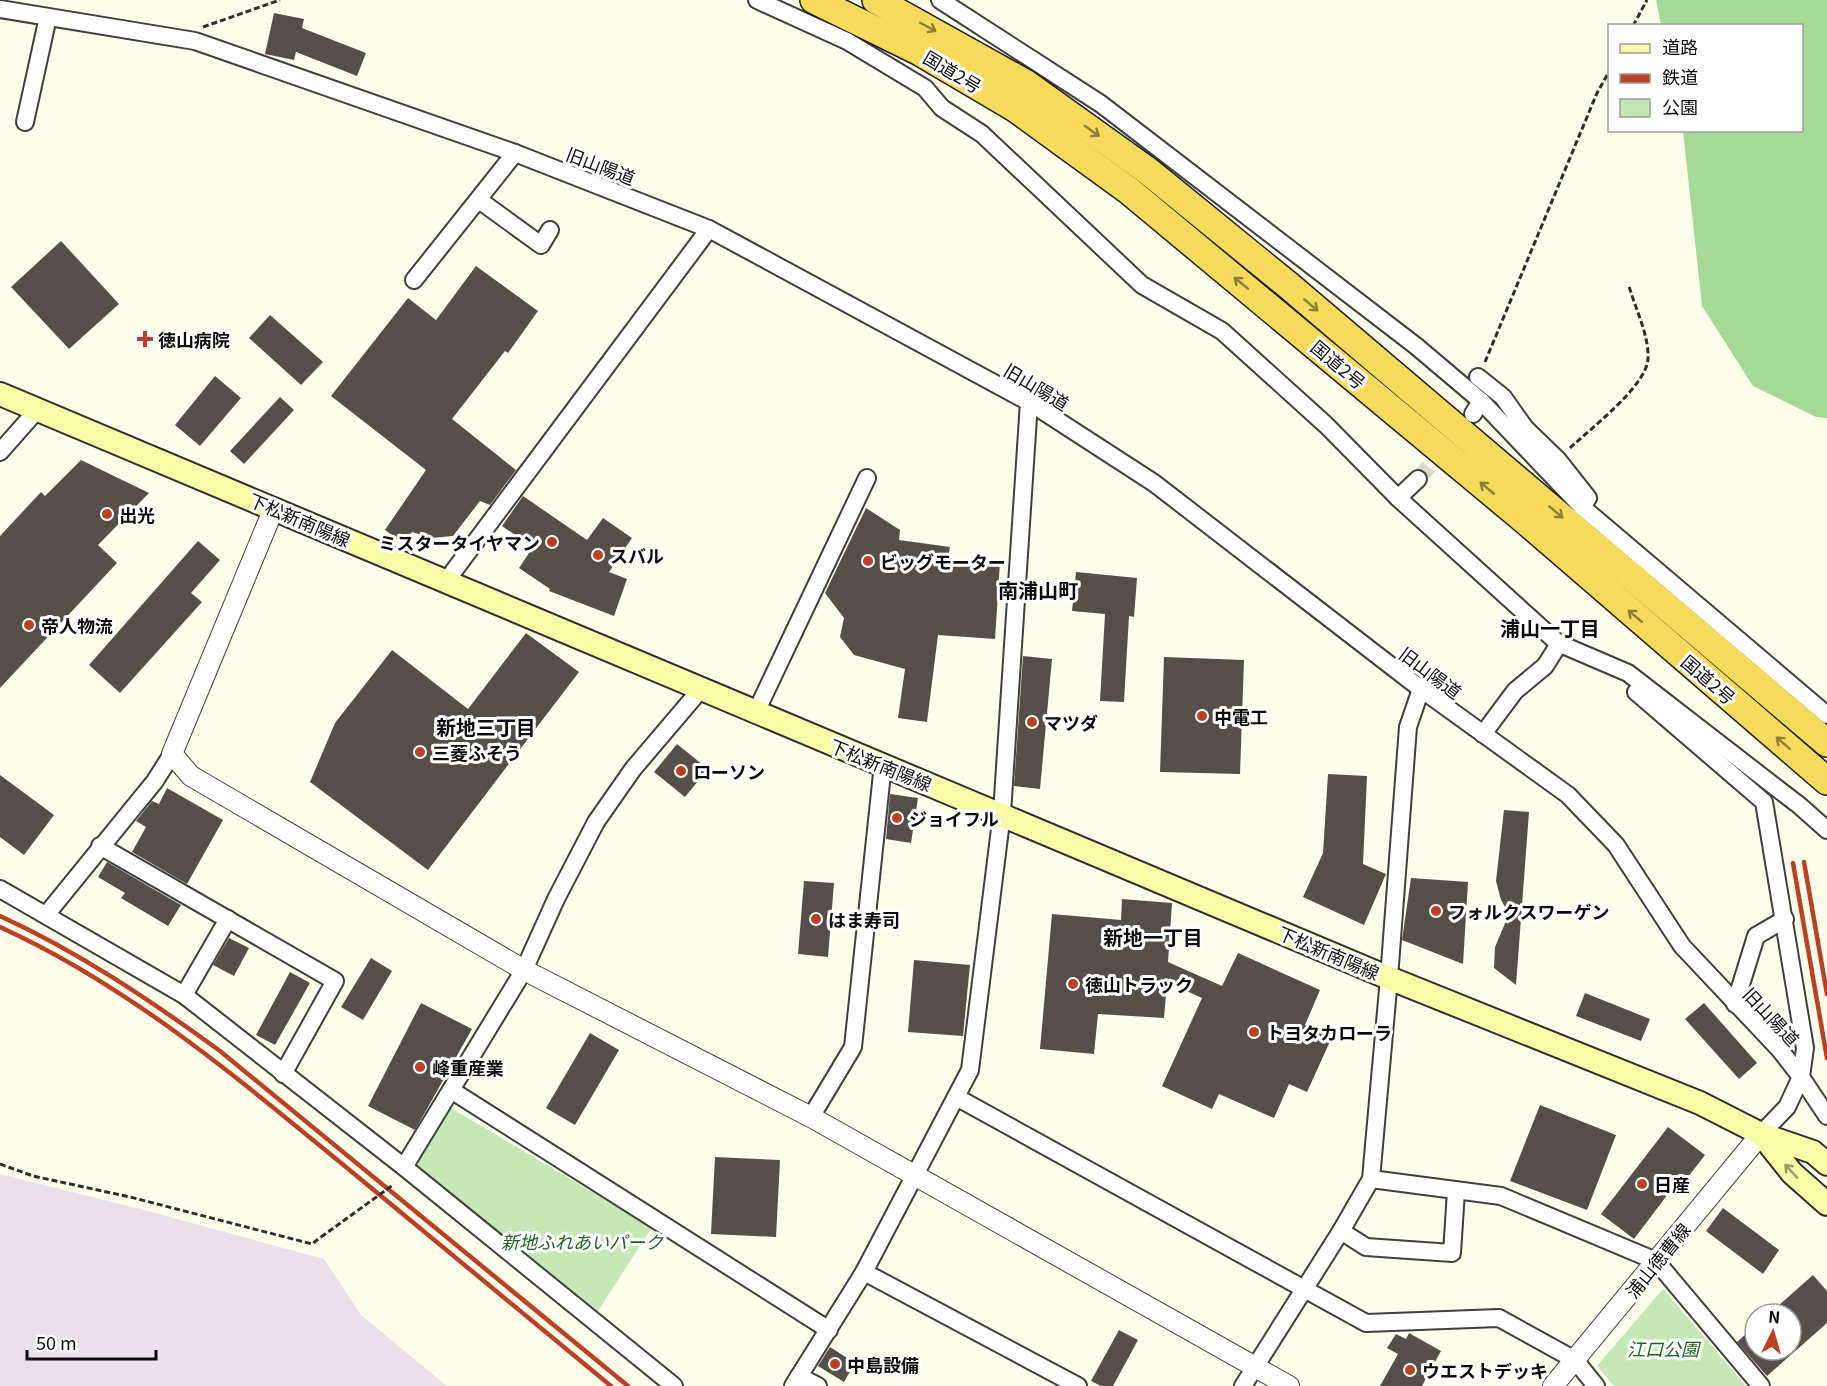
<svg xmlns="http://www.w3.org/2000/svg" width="1827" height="1386" font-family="Georgia,'Noto Sans JP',serif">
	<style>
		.industrial { fill: #ebe0ea }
		.green { fill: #c5e8b6 }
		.forest { fill: #a5d995 }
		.building { fill: #545049 }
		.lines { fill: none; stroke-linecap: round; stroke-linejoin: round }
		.minor-tunnel { stroke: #dadbca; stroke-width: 16; stroke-dasharray: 16 8; stroke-linecap: butt }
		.minor-casing { stroke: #3f3f3f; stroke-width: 20 }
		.tertiary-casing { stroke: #3f3f3f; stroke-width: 22 }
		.secondary-casing { stroke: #2e2e2e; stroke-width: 26 }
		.trunk-casing { stroke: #1d1d1d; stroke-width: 30 }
		.path { stroke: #2e2e2e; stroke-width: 3; stroke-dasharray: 6 3; stroke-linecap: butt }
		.minor { stroke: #fff; stroke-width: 16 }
		.tertiary { stroke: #fff; stroke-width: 20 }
		.secondary { stroke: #f5fea7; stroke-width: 22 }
		.trunk { stroke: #f5da5c; stroke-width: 27 }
		.rail { stroke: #ba4026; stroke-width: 4.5 }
		.path-bridge { stroke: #2e2e2e; stroke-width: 3; stroke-dasharray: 6 3; stroke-linecap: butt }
		.oneway { stroke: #8c7d38 }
		.oneway2 { stroke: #989d69 }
		.poi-dot { fill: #ba4026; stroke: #fff; stroke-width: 2 }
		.labels { text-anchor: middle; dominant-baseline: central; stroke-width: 6; stroke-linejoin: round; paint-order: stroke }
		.street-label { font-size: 18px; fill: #0c0c0c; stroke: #fff }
		.poi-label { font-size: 18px; font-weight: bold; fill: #0c0c0c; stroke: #fff; text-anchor: start }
		.park-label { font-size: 18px; font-style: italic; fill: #1e621e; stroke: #fff }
		.neighbourhood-label { font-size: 20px; font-weight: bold; fill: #0c0c0c; stroke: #fff }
	</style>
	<rect width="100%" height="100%" fill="#feffeb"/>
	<polygon class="industrial" points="0,1174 148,1211 324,1259 361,1315 447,1386 0,1386"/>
	<g class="green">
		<polygon points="449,1107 652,1227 596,1314 414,1167"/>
		<polygon points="1663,1289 1746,1386 1614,1386 1597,1366"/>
	</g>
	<polygon class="forest" points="1656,0 1827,0 1827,418 1816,417 1753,386 1702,306 1683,131 1802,130 1802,26 1661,25"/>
	<g class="building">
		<polygon points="274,13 304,19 302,28 366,53 357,76 296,52 294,60 265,54"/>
		<polygon points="61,241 119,304 69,349 11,287"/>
		<polygon points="476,266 538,311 508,353 505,351 452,419 516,470 490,505 480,501 453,536 432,538 412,532 404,544 385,530 426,470 331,396 408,298 436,320"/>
		<polygon points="270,315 323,362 301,385 249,338"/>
		<polygon points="215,376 241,398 200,446 175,425"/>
		<polygon points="280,397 294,410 244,464 230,451"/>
		<polygon points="81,460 149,493 98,545 117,563 0,688 0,536 41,492 45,496"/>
		<polygon points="523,496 587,540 603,518 632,538 609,572 627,579 614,616 549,591 550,589 519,568 533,547 502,526"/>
		<polygon points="866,508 900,530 899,540 950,547 948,558 1000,562 995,639 938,635 927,722 898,718 905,669 854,655 840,637 844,618 825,593"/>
		<polygon points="198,541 220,560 191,593 202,602 120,693 89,665"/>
		<polygon points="1076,572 1137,578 1134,617 1129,616 1124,702 1100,701 1105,614 1072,611"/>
		<polygon points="526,633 579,672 428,870 310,782 335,723 392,650 468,709"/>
		<polygon points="1023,656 1052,659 1040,789 1014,786"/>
		<polygon points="1164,657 1244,660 1240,774 1160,772"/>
		<polygon points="677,744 708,769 685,797 654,772"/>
		<polygon points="1328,774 1367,776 1363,864 1386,874 1364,925 1303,897 1323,853"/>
		<polygon points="0,775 54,815 24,855 0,837"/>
		<polygon points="167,788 223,820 187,884 132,852 146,827 136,821 152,801 159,804"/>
		<polygon points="890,794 918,798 911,843 886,839"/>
		<polygon points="1504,810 1529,812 1516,985 1494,968 1495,947 1509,914 1501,900 1496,881"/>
		<polygon points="107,862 181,905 168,926 121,898 125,893 98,877"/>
		<polygon points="1411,878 1468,882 1463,964 1402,940"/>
		<polygon points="804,881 834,883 828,957 798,954"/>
		<polygon points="1122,899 1172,903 1168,962 1222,986 1238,953 1320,990 1305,1025 1332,1037 1307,1092 1289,1084 1274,1118 1219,1094 1212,1109 1162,1086 1202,998 1167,982 1164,1018 1098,1014 1094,1054 1040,1049 1052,914 1121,920"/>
		<polygon points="229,938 249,948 234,976 213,965"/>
		<polygon points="371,958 392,971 363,1020 341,1007"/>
		<polygon points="914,960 970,965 963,1036 908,1032"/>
		<polygon points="290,972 310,983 275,1045 256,1035"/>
		<polygon points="1585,993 1650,1019 1641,1041 1576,1016"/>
		<polygon points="421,1003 472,1029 415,1130 368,1106"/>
		<polygon points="1704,1003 1757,1063 1739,1079 1685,1019"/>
		<polygon points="590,1033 619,1050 575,1125 546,1108"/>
		<polygon points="1540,1105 1616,1135 1587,1210 1510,1181"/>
		<polygon points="1668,1127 1705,1155 1678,1190 1674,1186 1634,1239 1601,1214"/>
		<polygon points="715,1157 780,1160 776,1237 711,1234"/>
		<polygon points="1723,1208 1779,1250 1763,1274 1706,1231"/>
		<polygon points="1813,1275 1827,1291 1827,1323 1767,1376 1737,1342 1755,1326 1755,1350 1791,1350 1791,1314 1769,1314"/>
		<polygon points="1119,1330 1138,1340 1113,1386 1101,1386 1091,1381"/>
		<polygon points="1409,1333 1441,1351 1422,1386 1380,1386 1398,1354 1387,1348 1396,1334 1406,1339"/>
		<polygon points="830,1347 855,1363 844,1382 818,1366"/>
	</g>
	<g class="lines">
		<polyline class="minor-tunnel" points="1418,479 1447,445"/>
		<g class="minor-casing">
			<g id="minor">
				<polyline points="757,0 847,41 925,88 942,108 982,134 1142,285 1222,331 1326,425 1398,498 1558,643 1628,673 1800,806 1827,830"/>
				<polyline points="940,0 1101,104 1416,346 1481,401 1582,507 1827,715"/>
				<polyline points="0,9 195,41 515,153 709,229 1029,402 1154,483 1421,689 1568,795 1616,845 1682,946 1780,1050 1801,1077 1787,1107 1761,1134"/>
				<polyline points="25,122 48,17"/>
				<polyline points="479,200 541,245 550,230"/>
				<polyline points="414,280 515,153"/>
				<polyline points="1478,377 1503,397 1525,428 1558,460 1588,498 1582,507"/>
				<polyline points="1473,414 1481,401"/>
				<polyline points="0,452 38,409"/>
				<polyline points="1398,498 1418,479"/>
				<polyline points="447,580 709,229"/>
				<polyline points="1636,692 1764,802 1805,1048 1801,1077 1827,1116"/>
				<polyline points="756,712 867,478"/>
				<polyline points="1483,734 1515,691 1545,666 1559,644"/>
				<polyline points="100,846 335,981 283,1074"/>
				<polyline points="0,889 184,995 404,1167 674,1386"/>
				<polyline points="46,915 155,781 172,754"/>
				<polyline points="184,995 228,919"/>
				<polyline points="1735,1004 1756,936 1785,919"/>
				<polyline points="451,1090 829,1330"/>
				<polyline points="956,1097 1366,1323 1499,1318 1575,1360 1596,1386"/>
				<polyline points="811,1117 853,1047 883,764"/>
				<polyline points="404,1167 524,970 556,899 596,822 633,769 701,689"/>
				<polyline points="1371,1179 1501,1196 1656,1261 1761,1386"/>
				<polyline points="1341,1231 1366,1247 1452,1253 1456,1191"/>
				<polyline points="864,1272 1078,1386"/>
				<polyline points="799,1376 818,1386"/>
				<polyline points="793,1386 864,1272 970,1070 1002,813 1029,402"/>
				<polyline points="1243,1386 1341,1231 1371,1179 1389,978 1408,727 1421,689"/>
			</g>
		</g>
		<g class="tertiary-casing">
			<g id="tertiary">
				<polyline points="274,508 172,754 191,776 524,970 811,1117 1289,1386"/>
				<polyline points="1553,1386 1761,1134"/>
			</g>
		</g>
		<g class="secondary-casing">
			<g id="secondary">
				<polyline points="0,394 1389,978 1700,1103 1761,1134 1813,1152 1827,1164"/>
				<polyline points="1761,1134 1792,1173 1827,1204"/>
			</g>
		</g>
		<g class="trunk-casing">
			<g id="trunk">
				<polyline points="814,0 920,52 1015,108 1128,190 1527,522 1827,781"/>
				<polyline points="876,0 1025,83 1148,171 1288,285 1827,743"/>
			</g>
		</g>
		<g class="path">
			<polyline points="1633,26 1647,0"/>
			<polyline points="203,27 280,0"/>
			<polyline points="1485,362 1597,93 1610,70"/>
			<path d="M1570,448C1590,429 1648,385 1648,358C1649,335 1635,308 1629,286"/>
			<polyline points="0,1164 33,1176 130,1197 312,1244 321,1237"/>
		</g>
		<use href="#minor" class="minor"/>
		<use href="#tertiary" class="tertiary"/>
		<use href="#secondary" class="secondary"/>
		<use href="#trunk" class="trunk"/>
		<g class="rail">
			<polyline points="1804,862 1827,994"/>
			<polyline points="1793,863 1827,1058"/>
			<path d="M0,916C79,952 150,1000 220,1051L628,1386"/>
			<path d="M0,927C125,984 229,1071 335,1158C427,1234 519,1310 611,1386"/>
		</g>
		<polyline class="path-bridge" points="321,1237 393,1185"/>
	</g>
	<defs><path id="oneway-shaft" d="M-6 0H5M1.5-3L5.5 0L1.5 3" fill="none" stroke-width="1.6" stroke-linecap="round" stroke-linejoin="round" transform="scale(1.5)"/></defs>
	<g class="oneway">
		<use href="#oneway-shaft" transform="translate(928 27) rotate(28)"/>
		<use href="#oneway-shaft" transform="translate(1092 131) rotate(36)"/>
		<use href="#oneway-shaft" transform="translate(1241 283) rotate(-141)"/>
		<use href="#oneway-shaft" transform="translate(1311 305) rotate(40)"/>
		<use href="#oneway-shaft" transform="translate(1487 488) rotate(-140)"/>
		<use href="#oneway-shaft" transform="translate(1556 512) rotate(40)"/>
		<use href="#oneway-shaft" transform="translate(1635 616) rotate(-139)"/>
		<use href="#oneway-shaft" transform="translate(1783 743) rotate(-139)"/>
	</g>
	<use class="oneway2" href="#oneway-shaft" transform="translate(1791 1171) rotate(-133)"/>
	<g class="poi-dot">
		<path d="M142 330h6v6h6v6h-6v6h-6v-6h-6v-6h6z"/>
		<circle cx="107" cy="514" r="6"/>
		<circle cx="552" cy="542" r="6"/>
		<circle cx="598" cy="555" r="6"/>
		<circle cx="868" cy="561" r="6"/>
		<circle cx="29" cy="625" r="6"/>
		<circle cx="1202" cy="716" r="6"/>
		<circle cx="1032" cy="722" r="6"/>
		<circle cx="420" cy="752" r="6"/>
		<circle cx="681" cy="771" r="6"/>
		<circle cx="897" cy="818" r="6"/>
		<circle cx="1436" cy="911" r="6"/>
		<circle cx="816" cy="919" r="6"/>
		<circle cx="1073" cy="984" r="6"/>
		<circle cx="1254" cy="1032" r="6"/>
		<circle cx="420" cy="1067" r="6"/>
		<circle cx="1642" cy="1184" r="6"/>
		<circle cx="835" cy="1364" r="6"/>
		<circle cx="1410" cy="1370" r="6"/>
	</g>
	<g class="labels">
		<g class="street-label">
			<text transform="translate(953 71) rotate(31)">国道2号</text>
			<text transform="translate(601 165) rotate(21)">旧山陽道</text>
			<text transform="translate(1339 364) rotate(40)">国道2号</text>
			<text transform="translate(1037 386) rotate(31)">旧山陽道</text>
			<text transform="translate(300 519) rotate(23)">下松新南陽線</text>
			<text transform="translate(1431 672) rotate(37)">旧山陽道</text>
			<text transform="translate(1709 679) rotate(41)">国道2号</text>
			<text transform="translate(881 764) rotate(22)">下松新南陽線</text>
			<text transform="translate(1329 952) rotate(23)">下松新南陽線</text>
			<text transform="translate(1772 1016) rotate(47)">旧山陽道</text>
			<text transform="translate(1657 1260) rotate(-51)">浦山徳曹線</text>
		</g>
		<g class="poi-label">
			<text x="158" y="339">徳山病院</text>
			<text x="119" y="514">出光</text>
			<text x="540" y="542" text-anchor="end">ミスタータイヤマン</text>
			<text x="610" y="555">スバル</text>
			<text x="880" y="561">ビッグモーター</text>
			<text x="41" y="625">帝人物流</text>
			<text x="1214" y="716">中電工</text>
			<text x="1044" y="722">マツダ</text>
			<text x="432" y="752">三菱ふそう</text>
			<text x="693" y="771">ローソン</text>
			<text x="909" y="818">ジョイフル</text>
			<text x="1448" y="911">フォルクスワーゲン</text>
			<text x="828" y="919">はま寿司</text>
			<text x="1085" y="984">徳山トラック</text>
			<text x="1266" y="1032">トヨタカローラ</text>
			<text x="432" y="1067">峰重産業</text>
			<text x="1654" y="1184">日産</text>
			<text x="847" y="1364">中島設備</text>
			<text x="1422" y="1370">ウエストデッキ</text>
		</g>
		<g class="park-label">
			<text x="582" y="1241">新地ふれあいパーク</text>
			<text x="1663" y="1348">江口公園</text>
		</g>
		<g class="neighbourhood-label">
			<text x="1038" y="589">南浦山町</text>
			<text x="1550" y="627">浦山一丁目</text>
			<text x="486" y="726">新地三丁目</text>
			<text x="1153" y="936">新地一丁目</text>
		</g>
	</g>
	<rect x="1608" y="24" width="195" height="108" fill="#ffffff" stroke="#9e9e9e" stroke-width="1.5"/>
	<rect x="1620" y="44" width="30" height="9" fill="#f5fea7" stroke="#9e9e9e" stroke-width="1.5"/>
	<text x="1662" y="54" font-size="18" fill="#0c0c0c">道路</text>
	<rect x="1620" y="74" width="30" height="9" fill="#ba4026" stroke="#9e9e9e" stroke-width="1.5"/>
	<text x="1662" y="84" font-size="18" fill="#0c0c0c">鉄道</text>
	<rect x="1620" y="99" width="30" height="18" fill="#c5e8b6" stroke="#9e9e9e" stroke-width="1.5"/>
	<text x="1662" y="114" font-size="18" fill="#0c0c0c">公園</text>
	<g transform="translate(1773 1332) rotate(5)"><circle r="28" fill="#ffffff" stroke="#9e9e9e" stroke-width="1.5"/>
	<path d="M0-4.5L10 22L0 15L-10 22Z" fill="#ba4026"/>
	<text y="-9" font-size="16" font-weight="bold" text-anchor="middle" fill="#0c0c0c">N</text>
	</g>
	<path d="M27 1350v9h129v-9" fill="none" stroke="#0c0c0c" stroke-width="3"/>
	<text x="36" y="1350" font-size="18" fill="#0c0c0c" stroke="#ffffff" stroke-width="4.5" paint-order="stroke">50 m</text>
</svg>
